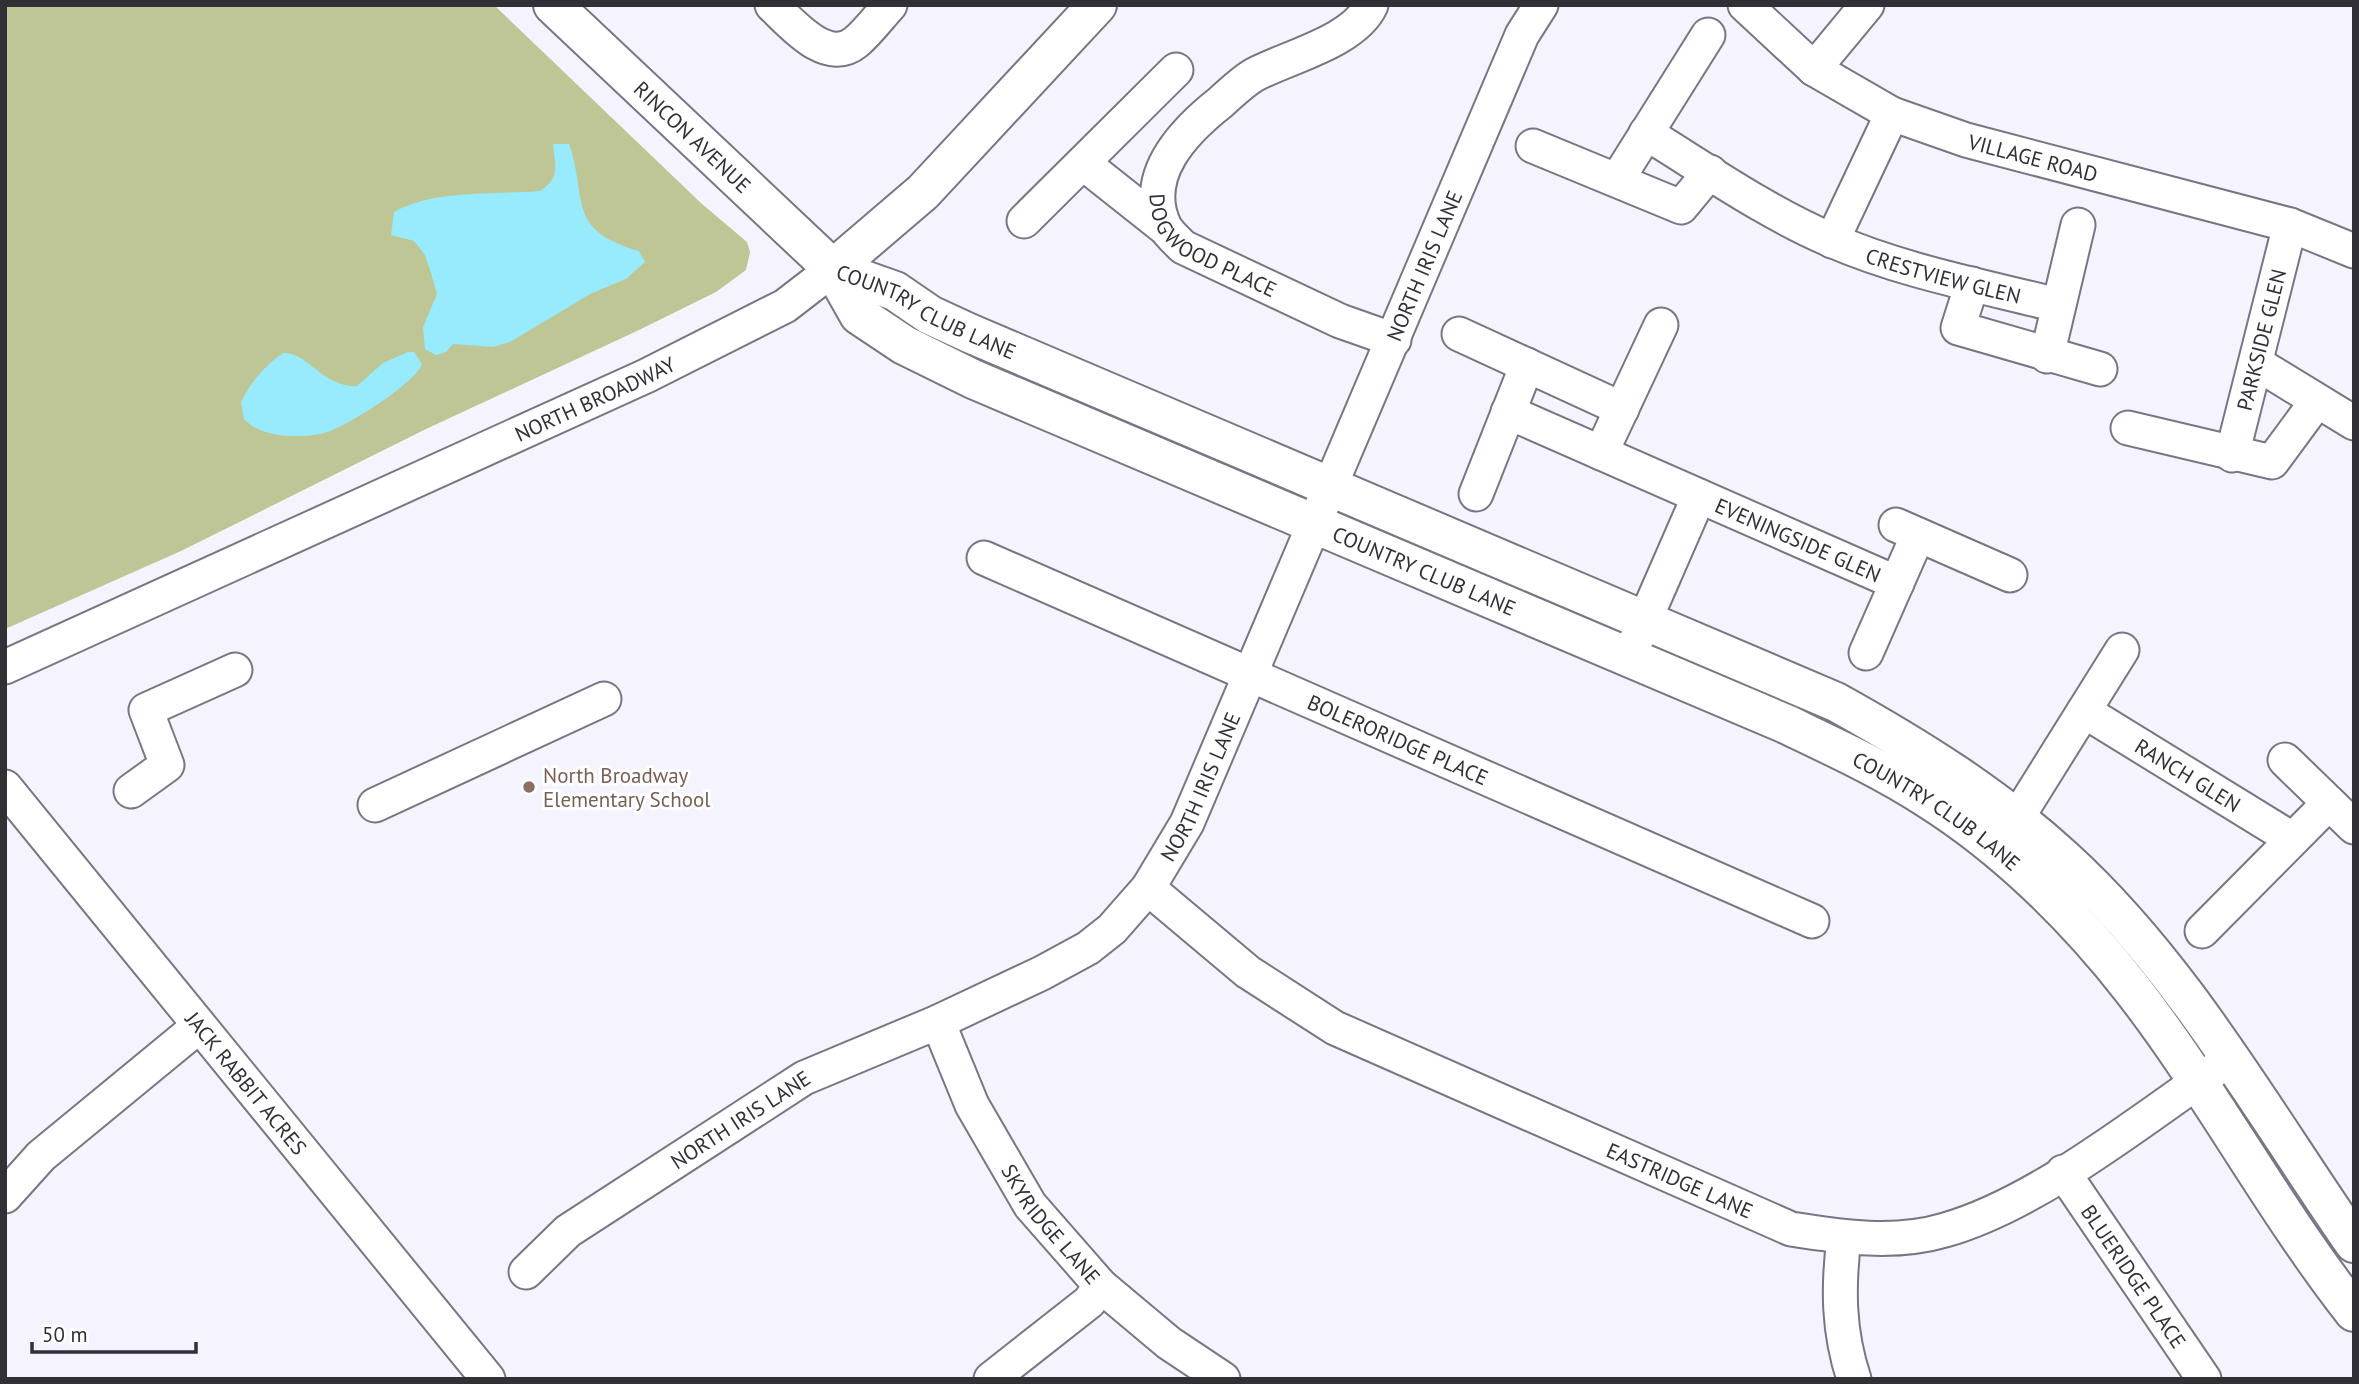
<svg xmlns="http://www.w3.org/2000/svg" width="2359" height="1384" font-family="'PT Sans',sans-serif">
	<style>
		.green { fill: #bec695 }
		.water { fill: #97ebfc }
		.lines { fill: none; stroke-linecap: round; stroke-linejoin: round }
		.minor-casing { stroke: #797584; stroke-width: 37 }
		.major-casing { stroke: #797584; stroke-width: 42 }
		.minor { stroke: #fff; stroke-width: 33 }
		.major { stroke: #fff; stroke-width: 38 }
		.education-dot { fill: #8d6e63; stroke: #fff; stroke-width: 2.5 }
		.labels { text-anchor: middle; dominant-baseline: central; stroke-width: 6; stroke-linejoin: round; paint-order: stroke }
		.street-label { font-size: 21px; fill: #323037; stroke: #fff }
		.education-label { font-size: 21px; fill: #785e54; stroke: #fff; text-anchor: start }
	</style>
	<rect width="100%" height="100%" fill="#f5f3fd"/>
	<polygon class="green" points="5,5 494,5 702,204 747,242 750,252 746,270 716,292 639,330 426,429 181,551 5,629"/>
	<g class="water">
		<path d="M553,144H569C588,198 565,230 639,251L645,262L626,279L592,293L510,342L493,347L453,344L446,352L436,355L425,349L423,327L437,294L431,273L425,255L414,241L391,235L394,212C435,189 495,195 540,191C561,177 555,166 553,144Z"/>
		<path d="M408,352H414L422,364C415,384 342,430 321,434C297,438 261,438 244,419L241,402C251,382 264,366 283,353C307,351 322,387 357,386L383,363Z"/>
	</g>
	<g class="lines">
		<g class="minor-casing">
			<g id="minor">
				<path d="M772,5C792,24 827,66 856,42C868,32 879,17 890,5"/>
				<path id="s1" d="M1371,5C1354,42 1287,57 1254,75C1242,82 1231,93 1221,102C1184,131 1140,176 1165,227C1169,234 1177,241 1183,247L1340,321L1394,340"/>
				<path id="s2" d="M1745,5L1814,69L1892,114L1966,140L2290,225L2354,251"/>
				<polyline points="1814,69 1867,5"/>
				<path id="s3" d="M1646,133C1706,170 1766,212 1831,240C1902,271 1982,286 2057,305"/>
				<polyline points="1533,146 1681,207 1710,172"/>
				<polyline points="1083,163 1165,228"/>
				<polyline points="1617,180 1708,35"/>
				<polyline points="1024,221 1176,70"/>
				<polyline points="1832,241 1892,114"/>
				<polyline points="1972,284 1958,328 2100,369"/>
				<polyline points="1459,334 1622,409"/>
				<polyline points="2047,356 2078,225"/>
				<polyline points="2256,363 2354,423"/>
				<path id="s4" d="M1508,412L1897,583"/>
				<polyline points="2128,428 2272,462 2317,401"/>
				<polyline points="1601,453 1661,325"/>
				<path id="s5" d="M2232,455L2290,225"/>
				<polyline points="1476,494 1527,365"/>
				<polyline points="1896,525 2010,575"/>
				<path id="s6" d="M984,558L1812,921"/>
				<polyline points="1634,645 1699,496"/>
				<polyline points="1866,653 1918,535"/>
				<path id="s7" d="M5,667L646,376L785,306L833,269"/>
				<path id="s8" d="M2084,711L2292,839"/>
				<polyline points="2285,760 2354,827"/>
				<path id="s9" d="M5,787L488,1379"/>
				<polyline points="131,791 167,765 146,710 235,670"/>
				<polyline points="375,805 604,699"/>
				<polyline points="2000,838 2017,818 2122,650"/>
				<path id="s10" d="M1148,888L1248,972L1335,1028L1791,1229C1842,1237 1895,1245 1945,1230C2040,1203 2146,1116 2229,1060"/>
				<polyline points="2202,931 2329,803"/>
				<path id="s11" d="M938,1022L972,1105L1030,1205L1101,1286L1169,1343L1223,1379"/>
				<path id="s12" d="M2063,1172L2204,1379"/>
				<polyline points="5,1196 41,1156 199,1026"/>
				<path d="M1844,1238C1838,1287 1838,1331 1854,1379"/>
				<path id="s13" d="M526,1272L568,1231L804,1078L938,1022L1042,973L1088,948L1112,929L1148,888L1187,823L1522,35L1541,5"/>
				<polyline points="991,1379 1089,1302 1101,1286"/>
			</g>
		</g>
		<g class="major-casing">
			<g id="major">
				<path id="s14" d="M553,5L833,269L859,315L904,345L973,379L1786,724C1834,747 1882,769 1927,798C2005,847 2076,917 2132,989C2212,1092 2273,1209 2354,1312"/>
				<path id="s15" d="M833,269L895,291L930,315L969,333L1836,702C1917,747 1994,795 2063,858C2182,966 2263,1112 2354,1243"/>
				<polyline points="833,269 923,192 1097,5"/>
			</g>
		</g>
		<use href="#minor" class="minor"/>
		<use href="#major" class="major"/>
	</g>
	<circle class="education-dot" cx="529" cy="787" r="7"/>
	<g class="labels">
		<g class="street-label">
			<text stroke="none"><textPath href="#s14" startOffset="192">RINCON AVENUE</textPath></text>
			<text stroke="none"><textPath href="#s2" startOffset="332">VILLAGE ROAD</textPath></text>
			<text stroke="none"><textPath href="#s1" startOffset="378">DOGWOOD PLACE</textPath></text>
			<text stroke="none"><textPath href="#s13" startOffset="1419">NORTH IRIS LANE</textPath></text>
			<text stroke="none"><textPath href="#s3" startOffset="332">CRESTVIEW GLEN</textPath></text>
			<text stroke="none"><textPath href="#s15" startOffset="103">COUNTRY CLUB LANE</textPath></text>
			<text stroke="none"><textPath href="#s5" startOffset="119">PARKSIDE GLEN</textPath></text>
			<text stroke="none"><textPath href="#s7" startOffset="648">NORTH BROADWAY</textPath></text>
			<text stroke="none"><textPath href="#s4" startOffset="317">EVENINGSIDE GLEN</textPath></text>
			<text stroke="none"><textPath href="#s14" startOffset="1059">COUNTRY CLUB LANE</textPath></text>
			<text stroke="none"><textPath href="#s6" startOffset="452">BOLERORIDGE PLACE</textPath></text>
			<text stroke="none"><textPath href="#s8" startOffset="122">RANCH GLEN</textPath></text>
			<text stroke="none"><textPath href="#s13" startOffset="852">NORTH IRIS LANE</textPath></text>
			<text stroke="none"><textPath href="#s14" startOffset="1626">COUNTRY CLUB LANE</textPath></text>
			<text stroke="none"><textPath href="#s9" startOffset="382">JACK RABBIT ACRES</textPath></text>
			<text stroke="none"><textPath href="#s13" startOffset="264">NORTH IRIS LANE</textPath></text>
			<text stroke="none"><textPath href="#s10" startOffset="611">EASTRIDGE LANE</textPath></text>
			<text stroke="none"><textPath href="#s11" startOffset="233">SKYRIDGE LANE</textPath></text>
			<text stroke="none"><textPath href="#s12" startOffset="126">BLUERIDGE PLACE</textPath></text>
		</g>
		<g class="education-label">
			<text x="543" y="775">North Broadway<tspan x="543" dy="24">Elementary School</tspan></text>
		</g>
	</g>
	<rect width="2359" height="1384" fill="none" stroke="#323037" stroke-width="14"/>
	<path d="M32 1342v10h164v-10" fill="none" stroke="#323037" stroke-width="3.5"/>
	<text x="42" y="1342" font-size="21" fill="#323037" stroke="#ffffff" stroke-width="5" paint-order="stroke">50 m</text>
</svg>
